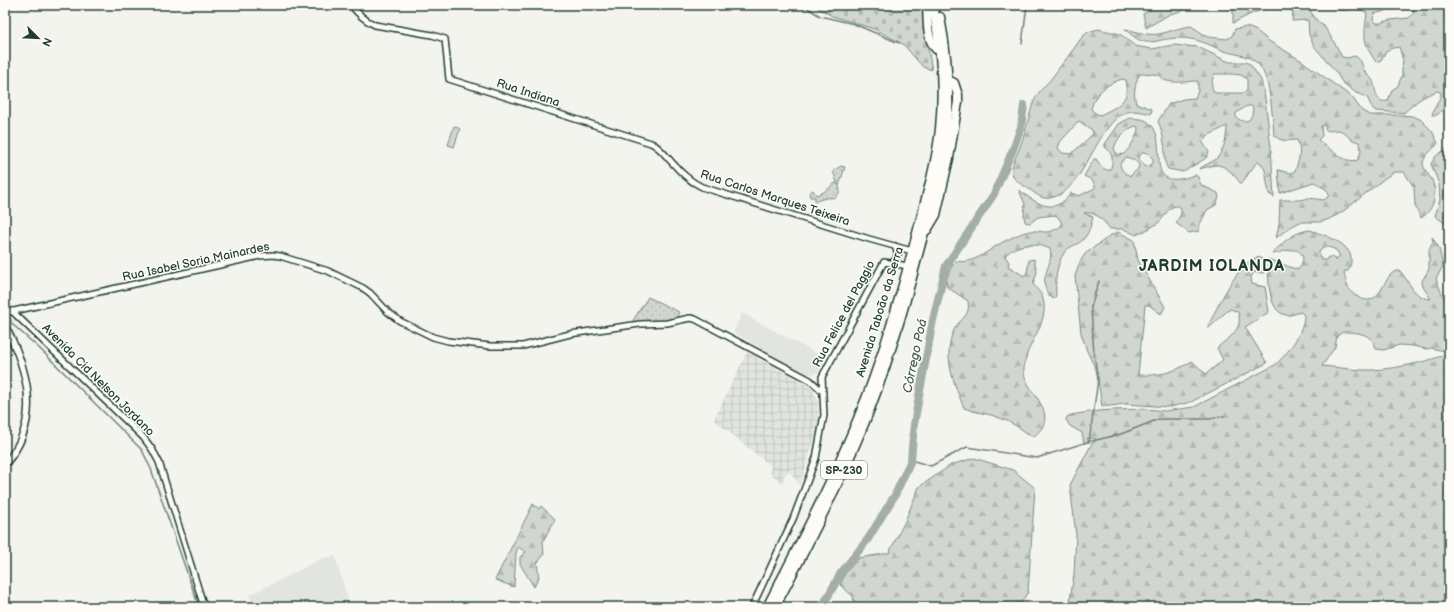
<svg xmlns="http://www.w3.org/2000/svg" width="1454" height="612" font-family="'Balsamiq Sans',sans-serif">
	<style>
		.built { fill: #e2e5df }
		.industrial { fill: url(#industrial-grid) }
		.green { fill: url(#green-dots); stroke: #788a82 }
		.forest { fill: url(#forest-firs); stroke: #788a82; fill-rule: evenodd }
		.cemetery { fill: url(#cemetery-stones); stroke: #788a82 }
		.pitch { fill: #d1d6d1; stroke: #788a82 }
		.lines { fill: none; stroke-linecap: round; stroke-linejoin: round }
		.stream { stroke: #6e8179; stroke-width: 1.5 }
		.canal { stroke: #a3aea7; stroke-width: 4.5 }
		.river { stroke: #a3aea7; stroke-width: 8 }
		.tertiary-casing { stroke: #1f3d34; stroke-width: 8 }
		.secondary-casing { stroke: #1f3d34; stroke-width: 9 }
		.motorway-casing { stroke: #1f3d34; stroke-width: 11 }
		.tertiary { stroke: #fdfcf7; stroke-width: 5 }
		.secondary { stroke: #fdfcf7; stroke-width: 6 }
		.motorway { stroke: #fdfcf7; stroke-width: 8 }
		.labels { text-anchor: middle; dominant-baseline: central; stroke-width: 3; stroke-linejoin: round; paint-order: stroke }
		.shield { fill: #fdfcf7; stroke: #62766e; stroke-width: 1 }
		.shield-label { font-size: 11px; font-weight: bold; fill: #1f3d34 }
		.street-label { font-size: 12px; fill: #1f3d34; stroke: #fdfcf7 }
		.water-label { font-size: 13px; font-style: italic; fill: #475f56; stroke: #fdfcf7 }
		.district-label { font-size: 16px; font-weight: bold; letter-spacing: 1px; fill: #1f3d34; stroke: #fdfcf7 }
	</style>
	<defs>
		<pattern id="industrial-grid" width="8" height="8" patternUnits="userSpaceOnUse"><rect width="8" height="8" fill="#e2e5df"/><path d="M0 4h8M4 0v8" fill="none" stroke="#c1c5c0"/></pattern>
		<pattern id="green-dots" width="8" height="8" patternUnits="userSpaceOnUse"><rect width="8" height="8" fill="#d1d6d1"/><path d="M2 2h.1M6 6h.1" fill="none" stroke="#b3b9b4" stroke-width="1.8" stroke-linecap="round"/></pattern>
		<pattern id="forest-firs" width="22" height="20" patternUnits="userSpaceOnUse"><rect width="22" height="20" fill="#d1d6d1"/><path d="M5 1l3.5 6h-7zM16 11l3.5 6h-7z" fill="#b3b9b4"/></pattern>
		<pattern id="cemetery-stones" width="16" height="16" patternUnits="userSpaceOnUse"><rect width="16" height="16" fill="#d1d6d1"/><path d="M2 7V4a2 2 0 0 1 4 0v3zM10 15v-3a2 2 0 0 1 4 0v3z" fill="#b3b9b4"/></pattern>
	</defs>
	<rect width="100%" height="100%" fill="#f4f4ef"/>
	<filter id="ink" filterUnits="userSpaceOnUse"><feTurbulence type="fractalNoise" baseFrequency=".025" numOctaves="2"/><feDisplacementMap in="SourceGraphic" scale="8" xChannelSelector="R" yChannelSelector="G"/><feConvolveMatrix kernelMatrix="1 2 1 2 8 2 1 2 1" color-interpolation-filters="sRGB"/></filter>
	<g filter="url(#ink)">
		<g class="built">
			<polygon points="742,313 825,358 819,371 815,374 805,374 733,332"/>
			<polygon points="335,556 348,599 347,605 341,607 255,607 253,604 249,595 286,577 322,558"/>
		</g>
		<polygon class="industrial" points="747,352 807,385 813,390 818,400 819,420 817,431 800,485 789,471 783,477 785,479 782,483 769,472 771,466 714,420"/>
		<g class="green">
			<path d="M841,166L845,167L839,186L840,191C835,200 835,197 826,198C822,199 818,200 815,202V197H810L809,193L813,190L816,195C824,193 829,188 835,183L838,185L833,171Z"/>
			<polygon points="648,297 679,312 675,321 632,322"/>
		</g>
		<g class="forest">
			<polygon points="1157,5 1205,5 1170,14 1146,28 1143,14"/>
			<path d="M1226,5H1306L1318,22L1324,26L1337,47L1342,57L1347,58L1355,56C1363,61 1361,64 1365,72C1367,75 1371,77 1373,81C1376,89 1375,104 1388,101L1392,90L1398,86L1402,75V68L1403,60L1399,47C1386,49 1387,50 1381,60L1376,62C1362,42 1364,36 1367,13C1359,6 1346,12 1338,10L1335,5H1449V23H1448L1449,33V107H1445L1437,115H1432C1434,107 1440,101 1441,93L1438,91C1424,95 1414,103 1404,113L1376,111L1372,108L1367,97L1356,93L1342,82L1336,72L1314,46L1309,35L1308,20L1292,21L1293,11L1269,8L1253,13L1233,23V10ZM1403,6L1409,7L1414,10L1413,14L1409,18L1390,20L1381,23H1376L1373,19L1374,14Z"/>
			<path d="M1191,26L1208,37L1227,39L1232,36L1235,29L1247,27L1257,31L1269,41L1302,61L1352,97L1362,111L1370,115H1400L1412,116L1420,119L1432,131L1438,143C1433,150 1424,155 1423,163C1423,169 1429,175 1432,180C1438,194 1434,210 1421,218L1415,206L1414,187L1404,172H1394L1385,178L1341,213L1327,220L1319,222H1300L1289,228L1276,238L1279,224L1280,200H1300L1308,198L1324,200L1327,198L1329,195L1327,190L1314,182L1280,193L1278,170L1290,173L1295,171C1299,160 1302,151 1297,140C1289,140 1279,143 1274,134C1272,116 1271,74 1256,62C1248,55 1233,54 1224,51C1207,44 1197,38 1178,38C1150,39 1148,51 1125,29C1136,31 1148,36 1159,34C1170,32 1180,27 1191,26ZM1323,125L1325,127L1326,130C1330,132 1334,130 1338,130C1345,131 1346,136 1351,139C1354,141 1357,141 1360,143L1361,151L1358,160C1342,164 1331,148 1318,140L1322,136L1321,126Z"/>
			<path d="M1098,29L1120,34L1135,46L1152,49L1173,45L1198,47L1229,62H1245L1250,64L1261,80L1265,98L1271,148L1274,197L1269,194L1265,170L1261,163L1257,162L1241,184C1235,176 1226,164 1215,165C1210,166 1204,168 1199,169C1204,165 1211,163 1216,159C1224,152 1227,136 1227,126L1207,136L1202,141L1209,152L1207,157L1203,160L1183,172L1168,169C1163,162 1166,152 1164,143C1163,135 1161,128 1158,121L1169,104L1183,99L1195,98L1198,91V81C1188,81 1164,86 1159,75C1152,74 1146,72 1139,75C1135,84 1133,94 1136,103L1152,109L1151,114C1144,112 1134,110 1127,112C1096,122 1085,193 1050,198C1041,200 1034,192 1026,187C1021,184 1013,180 1012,173C1011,164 1018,153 1021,144C1027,129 1029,110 1037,95C1041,89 1047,84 1051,79C1061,65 1072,52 1082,37L1088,32ZM1232,74L1241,75L1247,79V91L1243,93H1215C1210,87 1212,82 1214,74ZM1122,79L1126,80C1131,101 1117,107 1100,115L1095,113L1091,109C1095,92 1107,84 1122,79ZM1247,106H1251L1253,108L1252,115L1249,120C1244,122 1240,121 1236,117V113ZM1079,121L1092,130L1093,134L1071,154L1062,153L1058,148L1060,142Z"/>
			<path d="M1130,118C1136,119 1143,118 1148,122C1173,140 1137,195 1195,175L1198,177L1201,185L1218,193L1219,197L1216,205L1207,210L1199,226V231L1189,233L1176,223C1179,217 1184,212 1179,206C1167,205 1166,217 1158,223C1151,228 1143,232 1136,235L1124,229H1110C1104,221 1096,211 1084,213L1093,217C1090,228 1088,238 1077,244C1073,246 1067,248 1064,253C1056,265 1055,281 1056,296L1053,299C1033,281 1055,266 1050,249C1035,242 1016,243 1005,256L1009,262L1008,266L1024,276L1027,272L1029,260L1034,259L1037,272L1033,284C1036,288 1042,294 1043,299C1050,324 1025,343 1024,369C1022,391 1065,413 1033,437C1022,430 1012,422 1000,418C988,413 976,413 964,408C954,384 942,355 954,330C960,318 971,317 968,301L947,287L946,280L952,265L956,261C976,265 989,248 1007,240C1013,237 1023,232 1030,231C1045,230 1044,236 1060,227L1062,224L1059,218L1055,215L1038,217L1030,223L1025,222L1024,216L1025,204L1019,190C1036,203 1054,217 1071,193L1079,196L1095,188V185L1092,180L1084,176L1094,159H1096C1100,164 1103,171 1110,170C1114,161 1113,153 1105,147V144L1119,124ZM1135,126L1138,127C1138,136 1130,148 1124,154L1119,155L1114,150C1115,139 1126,130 1135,126ZM1143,152L1148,153L1153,159V163L1149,166L1146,167L1138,158ZM1126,157L1135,160L1139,165L1138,169L1130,176C1125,173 1121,171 1120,164Z"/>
			<polygon points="1449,147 1449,226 1435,216 1440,200 1439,184 1431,164 1436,156"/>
			<path d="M1310,230C1327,236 1362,246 1348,271H1344C1346,283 1347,291 1358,297C1380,310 1383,277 1394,272C1395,271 1399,271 1400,271C1410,282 1414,299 1431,299L1423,287L1422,281L1429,269V250L1433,241L1432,237L1439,248L1443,266L1436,279L1443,297L1449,300V607H1069L1074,574L1076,535L1070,485L1092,443H1094L1096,439L1087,438L1089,442L1084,443L1082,433L1070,426L1066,420L1067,417L1071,415L1089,412L1112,410L1146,409L1165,411L1194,407L1275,365C1288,353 1304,333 1304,315L1301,312C1296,313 1290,316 1286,315C1266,311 1269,274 1268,259L1298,270C1300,266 1305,260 1302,255C1297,244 1280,254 1272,254C1283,242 1293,232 1310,230ZM1329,247L1336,250L1340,256L1337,258L1336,261L1332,257H1328L1326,260H1322L1319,256V252L1323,248ZM1343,332C1356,332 1373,333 1376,349L1384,350L1399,345L1413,346L1426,349L1431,348L1445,351L1447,354C1425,363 1385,371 1362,370C1348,369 1335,367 1322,366L1335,347L1337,336Z"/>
			<path d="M1118,232L1134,240L1138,260L1165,307L1161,314L1149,305H1145L1138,375C1159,376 1173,373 1192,361L1206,374L1223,360L1217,348C1229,337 1244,330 1238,312L1231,309L1227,311L1208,329V326C1217,308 1238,261 1259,257L1263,260L1264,273L1254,272L1251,277L1252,284L1265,287L1269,312L1245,327L1267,363L1191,402L1170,407L1125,404L1102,407L1097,372L1087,351L1081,333L1075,276L1080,262L1085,254L1111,235Z"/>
			<polygon points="974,458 1013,470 1035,488 1028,592 1018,607 855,607 853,596 840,585 846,572 859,558 889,553 905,521 919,487 951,465"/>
			<polygon points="533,504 539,509 541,506 555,519 543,541 544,555 537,563 539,577 534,587 520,564 520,557 526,552 518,547 516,553 514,587 495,580"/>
		</g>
		<polygon class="cemetery" points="813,5 922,5 923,21 932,70 923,67 903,44 874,29 832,16"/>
		<polygon class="pitch" points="454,126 460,129 454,147 448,145"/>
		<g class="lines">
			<g class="stream">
				<polyline points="803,5 820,16 854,24 899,43"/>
				<polyline points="1022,44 1027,5"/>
				<polyline points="11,323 39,348 142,450 151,469 199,607"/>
				<polyline points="1089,442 1098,380 1094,354 1091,307 1099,281"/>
				<polyline points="911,460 931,466 967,447 1037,458 1084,443 1121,434 1159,419 1209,419 1224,416"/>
			</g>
			<polyline class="canal" points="5,312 11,323"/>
			<polyline class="river" points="822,607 841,573 868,539 885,511 895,495 911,460 914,424 922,380 933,320 946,266 994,194 1014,147 1021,127 1024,105"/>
			<g class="tertiary-casing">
				<g id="tertiary">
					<path d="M351,5C357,13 366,21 375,25L432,35L445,39L449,79L651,143C658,146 663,152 668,158C678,169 687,180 702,187L869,239L912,251"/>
					<polyline points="892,263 895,260 898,254 895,246"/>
					<polyline points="12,311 143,437 152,449 159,462 204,607"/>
					<polyline points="5,313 260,256 273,255 280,256 328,271 363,288 370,293 388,312 400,321 433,337 448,341 490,346 523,346 570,334 640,324 667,323 690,318 695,319 810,380 822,391"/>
					<polyline points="752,607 793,519 816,458 824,415 822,377 884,262 908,266"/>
				</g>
			</g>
			<g class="secondary-casing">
				<path id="secondary" d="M5,326C29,371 42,422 5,464"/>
			</g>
			<g class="motorway-casing">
				<g id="motorway">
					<path d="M927,5C928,19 926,39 936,49H943"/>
					<polyline points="927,230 936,215 949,158 958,102 958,95 954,83 943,78"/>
					<path d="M767,607C803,538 839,469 867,396C886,346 901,294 915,241C924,204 936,167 940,129C944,87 941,46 933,5"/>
					<path d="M775,607C807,547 838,487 864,424C887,368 904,309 919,251C931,206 945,160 948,113C949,81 946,48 940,17"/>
				</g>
			</g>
			<use href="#tertiary" class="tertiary"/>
			<use href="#secondary" class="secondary"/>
			<use href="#motorway" class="motorway"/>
		</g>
	</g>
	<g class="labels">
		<rect class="shield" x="821" y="461" width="46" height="18" rx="3"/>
		<g class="shield-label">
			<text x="844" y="470">SP-230</text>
		</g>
		<g class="street-label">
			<text transform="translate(528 93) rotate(18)">Rua Indiana</text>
			<text transform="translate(775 198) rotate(18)">Rua Carlos Marques Teixeira</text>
			<text transform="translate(196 262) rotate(-12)">Rua Isabel Soria Mainardes</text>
			<text transform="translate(880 312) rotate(-73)">Avenida Taboão da Serra</text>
			<text transform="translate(844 314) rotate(-62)">Rua Felice del Paggio</text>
			<text transform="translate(98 380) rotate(45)">Avenida Cid Nelson Jordano</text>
		</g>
		<g class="water-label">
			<text transform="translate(915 356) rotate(-78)">Córrego Poá</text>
		</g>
		<g class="district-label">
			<text x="1212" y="266">JARDIM IOLANDA</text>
		</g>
	</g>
	<rect width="1454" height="612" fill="none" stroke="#fdfcf7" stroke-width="20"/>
	<rect x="10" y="10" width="1434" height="592" fill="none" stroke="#1f3d34" stroke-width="1.5" filter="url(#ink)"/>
	<g transform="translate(38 38) rotate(114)" stroke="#fdfcf7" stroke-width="3" paint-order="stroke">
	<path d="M0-3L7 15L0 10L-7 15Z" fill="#1f3d34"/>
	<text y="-6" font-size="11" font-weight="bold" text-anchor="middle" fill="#1f3d34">N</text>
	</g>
</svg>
